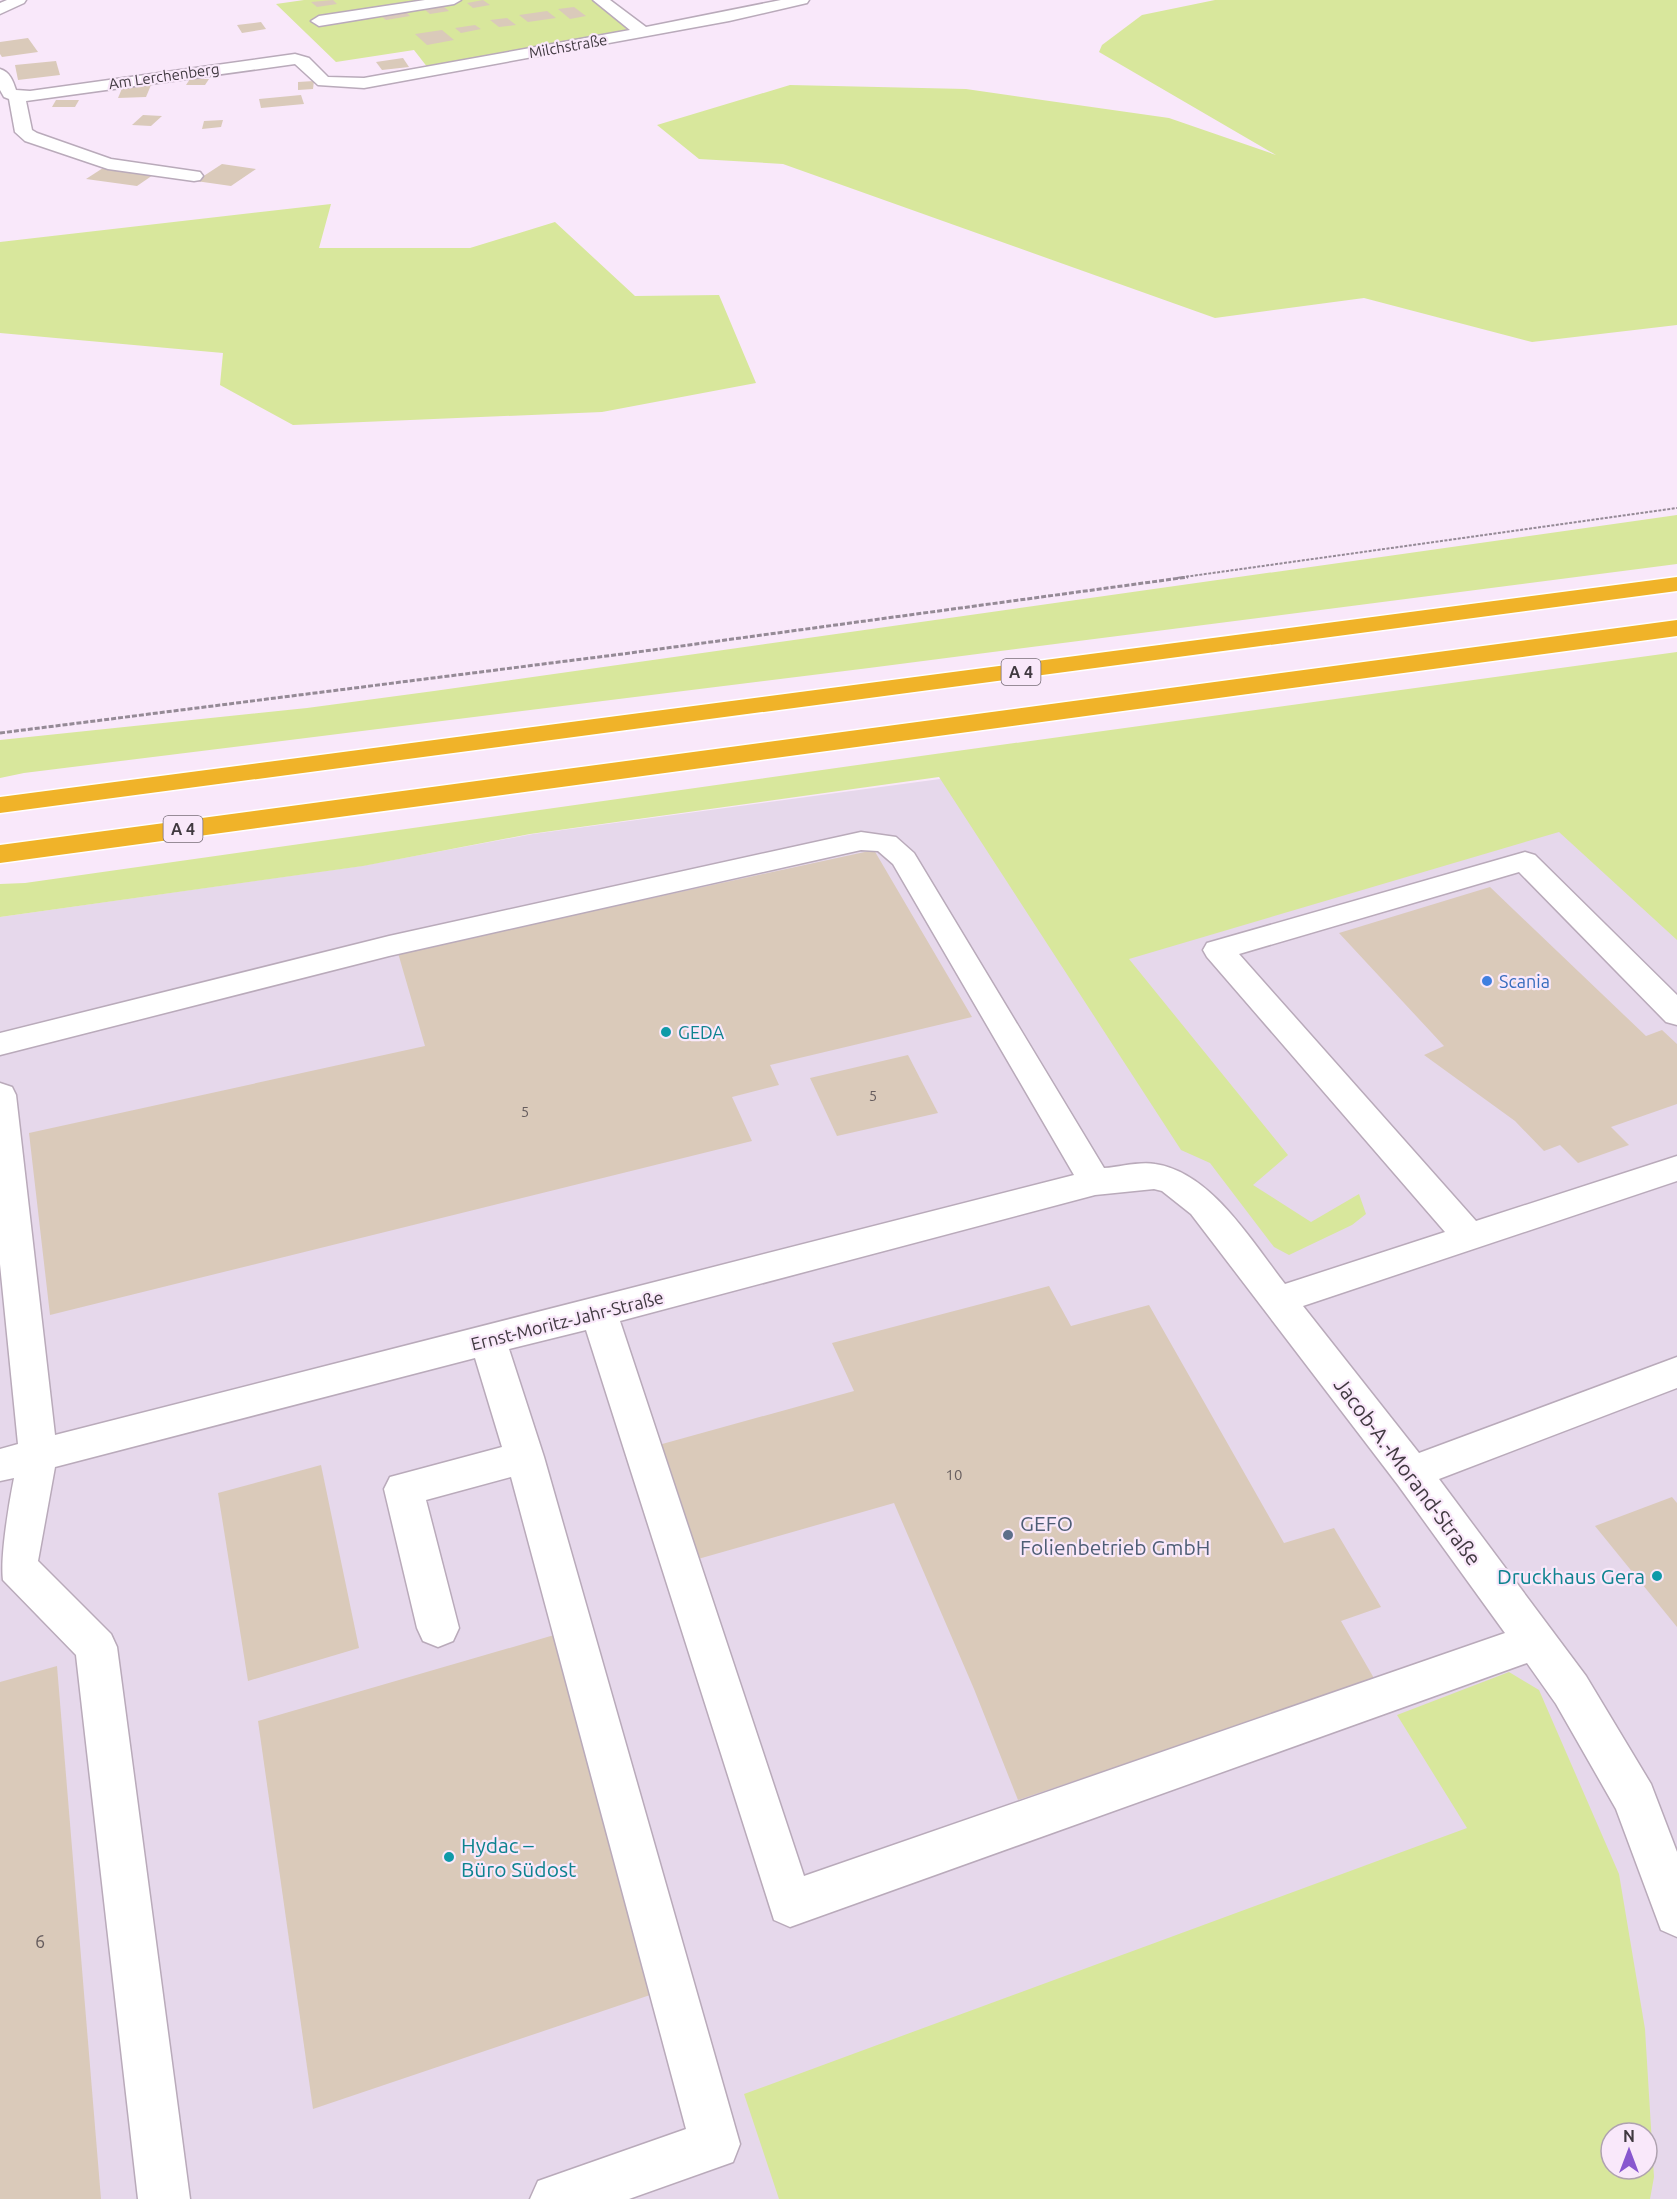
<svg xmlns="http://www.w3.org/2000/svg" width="1677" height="2199" font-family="Ubuntu,sans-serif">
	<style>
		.commercial { fill: #e6d8eb; fill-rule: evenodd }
		.green { fill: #d8e79c; fill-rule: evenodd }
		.building { fill: #dacaba }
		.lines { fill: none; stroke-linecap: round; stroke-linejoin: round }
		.minor-casing { stroke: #b9aaba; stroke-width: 3 }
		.highway-casing { stroke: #fff; stroke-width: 3 }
		.path-far1 { stroke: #958a96; stroke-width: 2; stroke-dasharray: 3 1.5; stroke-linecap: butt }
		.path { stroke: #958a96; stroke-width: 3; stroke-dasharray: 5 2; stroke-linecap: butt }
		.minor { fill: #fff; fill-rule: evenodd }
		.highway { fill: #f0b329; fill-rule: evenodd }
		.shop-dot { fill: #3f7fe0; stroke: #f9e8fa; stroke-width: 2 }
		.culture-dot { fill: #0f9aa8; stroke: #f9e8fa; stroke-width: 2 }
		.service-dot { fill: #5c6f8a; stroke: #f9e8fa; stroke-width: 2 }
		.labels { text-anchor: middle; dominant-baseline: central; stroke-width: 4.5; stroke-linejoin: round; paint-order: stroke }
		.far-street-label { font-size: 15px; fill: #403940; stroke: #f9e8fa }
		.number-label { font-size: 15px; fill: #665d5e }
		.shield { fill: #f9e8fa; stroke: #786e78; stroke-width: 1.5 }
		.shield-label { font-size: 16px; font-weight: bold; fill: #403940 }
		.shop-label { font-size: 18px; fill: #366cbe; stroke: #f9e8fa; text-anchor: start }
		.culture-label { font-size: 18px; fill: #0d838f; stroke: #f9e8fa; text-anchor: start }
		.street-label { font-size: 18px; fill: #403940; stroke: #f9e8fa }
		.near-number-label { font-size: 18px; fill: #665d5e }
		.near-street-label { font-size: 21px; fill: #403940; stroke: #f9e8fa }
		.near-service-label { font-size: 21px; fill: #4e5e75; stroke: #f9e8fa; text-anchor: start }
		.near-culture-label { font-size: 21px; fill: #0d838f; stroke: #f9e8fa; text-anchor: end }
	</style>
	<rect width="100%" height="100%" fill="#f9e8fa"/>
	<path class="commercial" d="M1677,673V2199H0V917L361,866L533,834L940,779ZM1611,2133H1647V2169H1611Z"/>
	<g class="green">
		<polygon points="304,0 593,0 634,30 428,68 414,50 336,62 276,4"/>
		<polygon points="1215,0 1677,0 1677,325 1532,342 1364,298 1215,318 783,164 699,159 657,125 790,85 966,89 1169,118 1276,155 1099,52 1102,45 1142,15"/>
		<polygon points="331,204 319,248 470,248 555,222 635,296 719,295 756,383 602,412 293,425 220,385 223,353 0,333 0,242"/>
		<polygon points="1677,515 1677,564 869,668 24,773 0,778 0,740 307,708 434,691"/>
		<polygon points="1677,652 1677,940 1559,832 1129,959 1288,1155 1253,1185 1311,1222 1359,1194 1366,1214 1352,1225 1289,1255 1274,1247 1210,1163 1181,1150 939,777 530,834 363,866 0,917 0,884 25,883 928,755"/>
		<path d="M1509,1672L1539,1690L1619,1874L1645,2029L1654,2177L1650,2199H779L744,2094L1467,1828L1397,1715ZM1611,2133H1647V2169H1611Z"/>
	</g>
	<g class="building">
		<polygon points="333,0 337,4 317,7 311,2"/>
		<polygon points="483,0 490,5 473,8 467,3"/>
		<polygon points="443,6 449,11 430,14 424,9"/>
		<polygon points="574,7 586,16 570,19 558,9"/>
		<polygon points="547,11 556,18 528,22 519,15"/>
		<polygon points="406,12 410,16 386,20 381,16"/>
		<polygon points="507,18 516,25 499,27 490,20"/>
		<polygon points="261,22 266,29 242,33 237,25"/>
		<polygon points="475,25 481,29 461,33 455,28"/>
		<polygon points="442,30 454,40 427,45 415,34"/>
		<polygon points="28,38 38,52 2,57 0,54 0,42"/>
		<polygon points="403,58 409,67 382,70 376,62"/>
		<polygon points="56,61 60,75 18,80 15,65"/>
		<polygon points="190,79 209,79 205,85 186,85"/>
		<polygon points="314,81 313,89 298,90 298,82"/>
		<polygon points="151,85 146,97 118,98 123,86"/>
		<polygon points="301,95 304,104 261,108 259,99"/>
		<polygon points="56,100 79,100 75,107 52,107"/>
		<polygon points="143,115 162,116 151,126 132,125"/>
		<polygon points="223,120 221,127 202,129 204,121"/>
		<polygon points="222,164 256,169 231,186 196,181"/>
		<polygon points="103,168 153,175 137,186 86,179"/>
		<polygon points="874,850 972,1017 770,1065 779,1085 732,1097 752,1141 50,1315 29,1133 425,1046 398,953"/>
		<polygon points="1490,887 1646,1036 1662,1030 1677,1044 1677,1104 1611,1127 1629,1145 1578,1163 1560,1145 1544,1151 1515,1121 1424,1055 1444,1046 1339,933"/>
		<polygon points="908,1055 938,1113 837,1136 810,1078"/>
		<polygon points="1049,1286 1071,1326 1149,1305 1284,1543 1334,1528 1381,1607 1341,1621 1375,1680 1018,1800 974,1689 894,1503 691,1561 655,1446 854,1391 832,1343"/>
		<polygon points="321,1465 359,1648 248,1681 218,1493"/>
		<polygon points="1672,1497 1677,1503 1677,1627 1595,1526"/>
		<polygon points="561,1633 656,1993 313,2109 258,1721"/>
		<polygon points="57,1666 101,2199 0,2199 0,1682"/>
	</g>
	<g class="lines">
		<g class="minor-casing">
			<g id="minor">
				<polygon points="7,0 26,0 24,3 0,14 0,3"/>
				<polygon points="425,0 461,0 454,4 319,26 311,21 319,16"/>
				<path d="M593,0H610L646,27L781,0H809L807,3L729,21L364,88L318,85L295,64L26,101L32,130L37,133L111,159L200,172L203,176L200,180L194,181L108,169L25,141L15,132L9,99L4,97L0,90V69C10,72 13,81 16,90L30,91L295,54L309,58L328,77L364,78L630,30Z"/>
				<path d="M861,832L896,837L914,853L1104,1168C1120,1167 1140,1161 1155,1164C1211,1172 1252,1242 1285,1284L1445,1232L1207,957L1203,950L1207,943L1525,852L1535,855L1677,995V1025L1666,1022L1519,872L1239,954L1476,1221L1677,1156V1181L1303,1306L1419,1453L1677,1357V1388L1439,1479L1586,1676L1651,1784L1677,1852V1937L1661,1930L1616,1809L1556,1704L1527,1663L790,1927L774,1920L586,1330L509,1349L544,1457L740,2144L733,2162L629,2199H530L538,2181L686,2129L511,1477L426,1500L459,1628L453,1641L438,1647L423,1641L417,1628L384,1489L390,1477L502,1447L475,1358L55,1467L38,1561L111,1634L117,1647L190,2199H138L76,1655L3,1580C0,1557 9,1503 14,1478L0,1481V1449L18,1444L0,1264V1083L12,1087L16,1095L55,1435L1074,1175L893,864L878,851L861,850L389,956L0,1055V1033L389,936ZM1154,1189L1162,1191L1191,1214L1398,1485L1505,1633L804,1876L620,1321L1095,1195Z"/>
			</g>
		</g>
		<g class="highway-casing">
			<g id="highway">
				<polygon points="1677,577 1677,591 0,813 0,797"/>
				<polygon points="1677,620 1677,636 0,863 0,845"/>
			</g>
		</g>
		<polyline class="path-far1" points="1177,578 1677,508"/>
		<polyline class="path" points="0,733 630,653 1188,577"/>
		<use href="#minor" class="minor"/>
		<use href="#highway" class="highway"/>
	</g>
	<circle class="shop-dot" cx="1487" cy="981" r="6"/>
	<g class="culture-dot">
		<circle cx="666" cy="1032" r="6"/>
		<circle cx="1657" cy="1576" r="6"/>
		<circle cx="449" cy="1857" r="6"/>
	</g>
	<circle class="service-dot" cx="1008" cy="1535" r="6"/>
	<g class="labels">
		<g class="far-street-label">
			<text transform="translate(568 46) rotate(-10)">Milchstraße</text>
			<text transform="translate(164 76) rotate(-8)">Am Lerchenberg</text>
		</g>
		<g class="number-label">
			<text x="873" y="1095">5</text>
			<text x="525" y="1111">5</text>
			<text x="954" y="1474">10</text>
		</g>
		<g class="shield">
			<rect x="1001.5" y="659" width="39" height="26" rx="4.5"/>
			<rect x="163.5" y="816" width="39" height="26" rx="4.5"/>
		</g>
		<g class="shield-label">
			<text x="1021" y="672">A 4</text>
			<text x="183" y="829">A 4</text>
		</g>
		<g class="shop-label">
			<text x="1499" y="981">Scania</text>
		</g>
		<g class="culture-label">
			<text x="678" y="1032">GEDA</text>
		</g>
		<g class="street-label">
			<text transform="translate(567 1320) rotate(-14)">Ernst-Moritz-Jahr-Straße</text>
		</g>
		<g class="near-number-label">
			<text x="40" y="1941">6</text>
		</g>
		<g class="near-street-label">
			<text transform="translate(1408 1471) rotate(53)">Jacob-A.-Morand-Straße</text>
		</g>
		<g class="near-service-label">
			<text x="1020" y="1523">GEFO<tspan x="1020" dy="24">Folienbetrieb GmbH</tspan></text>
		</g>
		<g class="near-culture-label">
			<text x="1645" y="1576">Druckhaus Gera</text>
			<text x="461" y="1845" text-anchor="start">Hydac –<tspan x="461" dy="24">Büro Südost</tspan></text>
		</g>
	</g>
	<g transform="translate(1629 2151)"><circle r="28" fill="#f9e8fa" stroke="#afa2b0" stroke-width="1.5"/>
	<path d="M0-4.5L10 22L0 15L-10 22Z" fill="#8857cf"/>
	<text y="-9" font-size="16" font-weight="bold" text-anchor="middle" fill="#403940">N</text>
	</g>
</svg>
